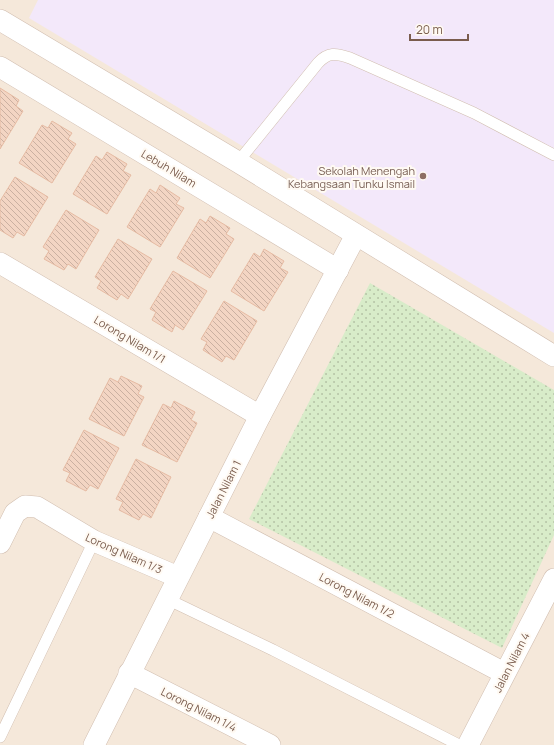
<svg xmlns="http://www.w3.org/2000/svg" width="554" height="745" font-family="Manrope,sans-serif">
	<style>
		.residential { fill: #f5e8da }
		.education { fill: #f3e8fa }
		.green { fill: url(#green-dots) }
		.building { fill: url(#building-back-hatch); stroke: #e6bba3 }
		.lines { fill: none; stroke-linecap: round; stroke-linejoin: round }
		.lane-casing { stroke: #d1beb0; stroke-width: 12 }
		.street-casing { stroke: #d1beb0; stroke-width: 22 }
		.lane { stroke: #fff; stroke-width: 11 }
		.street { stroke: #fff; stroke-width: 21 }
		.education-dot { fill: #8d6e63; stroke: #fffaf3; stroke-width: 1.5 }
		.labels { text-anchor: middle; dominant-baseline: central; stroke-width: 4; stroke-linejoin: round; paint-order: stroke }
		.street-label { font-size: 11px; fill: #7a5c4d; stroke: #fffaf3 }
		.education-label { font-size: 11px; fill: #785e54; stroke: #fffaf3; text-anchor: end }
	</style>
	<defs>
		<pattern id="green-dots" width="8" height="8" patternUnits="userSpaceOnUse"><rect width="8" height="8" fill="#d8ecc9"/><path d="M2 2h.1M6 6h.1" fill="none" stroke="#b4c2a5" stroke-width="1.8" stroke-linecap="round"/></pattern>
		<pattern id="building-back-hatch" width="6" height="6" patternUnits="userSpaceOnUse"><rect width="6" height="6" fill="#f3d5c3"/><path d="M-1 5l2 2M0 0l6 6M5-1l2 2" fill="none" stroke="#cab0a1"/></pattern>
	</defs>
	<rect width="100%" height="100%" fill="#fdf6ec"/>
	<rect class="residential" x="0" y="0" width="554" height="745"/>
	<polygon class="education" points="38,0 554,0 554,333 29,18"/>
	<polygon class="green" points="370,283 554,390 554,535 502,648 249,519"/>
	<g class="building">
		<polygon points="0,88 19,100 16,106 23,111 0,149"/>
		<polygon points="52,121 72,133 68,139 76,144 52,183 19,163 42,125 48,128"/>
		<polygon points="107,152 127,164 123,171 131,175 107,214 73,194 96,156 102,160"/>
		<polygon points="15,177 48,197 24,236 17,232 13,238 0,230 0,201"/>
		<polygon points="160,185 180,198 176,204 184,208 160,247 127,227 150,189 156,193"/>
		<polygon points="66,210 99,230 76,269 68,264 64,270 44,259 49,251 43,247"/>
		<polygon points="210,216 230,228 226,234 234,239 210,278 177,258 200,219 206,223"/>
		<polygon points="118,239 152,259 128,299 121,294 117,300 97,288 101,281 95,277"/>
		<polygon points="264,249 284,261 280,268 288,272 264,311 231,291 254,253 260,257"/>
		<polygon points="173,271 207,291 183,330 175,325 172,332 152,320 156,312 150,309"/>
		<polygon points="224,301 257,321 234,360 226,356 222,362 203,350 207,342 201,339"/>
		<polygon points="121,376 142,386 138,394 144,397 124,436 89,419 110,378 118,382"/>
		<polygon points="174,401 195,412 191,420 197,423 177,462 142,445 163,404 171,408"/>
		<polygon points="84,430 119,448 98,489 90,485 86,491 66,481 70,473 63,470"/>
		<polygon points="136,459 171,477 151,518 143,514 139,520 119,510 123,502 116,499"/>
	</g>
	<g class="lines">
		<g class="lane-casing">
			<g id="lane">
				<path d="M238,162L318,63C328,52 336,53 350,58L474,113L554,155"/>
				<polyline points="167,599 273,650 459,745"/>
				<polyline points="0,737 94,541"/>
			</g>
		</g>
		<g class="street-casing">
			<g id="street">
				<polyline points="0,20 238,162 554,356"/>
				<polyline points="0,67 338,270"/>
				<polyline points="0,263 260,416"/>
				<polyline points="209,517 504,673"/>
				<polyline points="0,543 15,513 25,506 37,507 94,541 178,577"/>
				<polyline points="129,673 270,745"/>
				<polyline points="94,745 260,416 356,235"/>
				<polyline points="468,745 554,579"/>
			</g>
		</g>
		<use href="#lane" class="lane"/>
		<use href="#street" class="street"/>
	</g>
	<circle class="education-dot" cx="423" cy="176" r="4"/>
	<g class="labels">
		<g class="street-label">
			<text transform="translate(169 168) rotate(31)">Lebuh Nilam</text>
			<text transform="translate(130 339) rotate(31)">Lorong Nilam 1/1</text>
			<text transform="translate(223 489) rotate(-63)">Jalan Nilam 1</text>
			<text transform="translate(124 553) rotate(24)">Lorong Nilam 1/3</text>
			<text transform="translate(357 595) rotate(28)">Lorong Nilam 1/2</text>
			<text transform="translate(511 662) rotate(-63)">Jalan Nilam 4</text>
			<text transform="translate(199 709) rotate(27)">Lorong Nilam 1/4</text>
		</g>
		<g class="education-label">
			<text x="415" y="170">Sekolah Menengah<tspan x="415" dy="13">Kebangsaan Tunku Ismail</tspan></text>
		</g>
	</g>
	<path d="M410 34v6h58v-6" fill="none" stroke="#7a5c4d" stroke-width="2"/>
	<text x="416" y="34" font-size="12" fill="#7a5c4d" stroke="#fffaf3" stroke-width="3" paint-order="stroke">20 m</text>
</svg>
